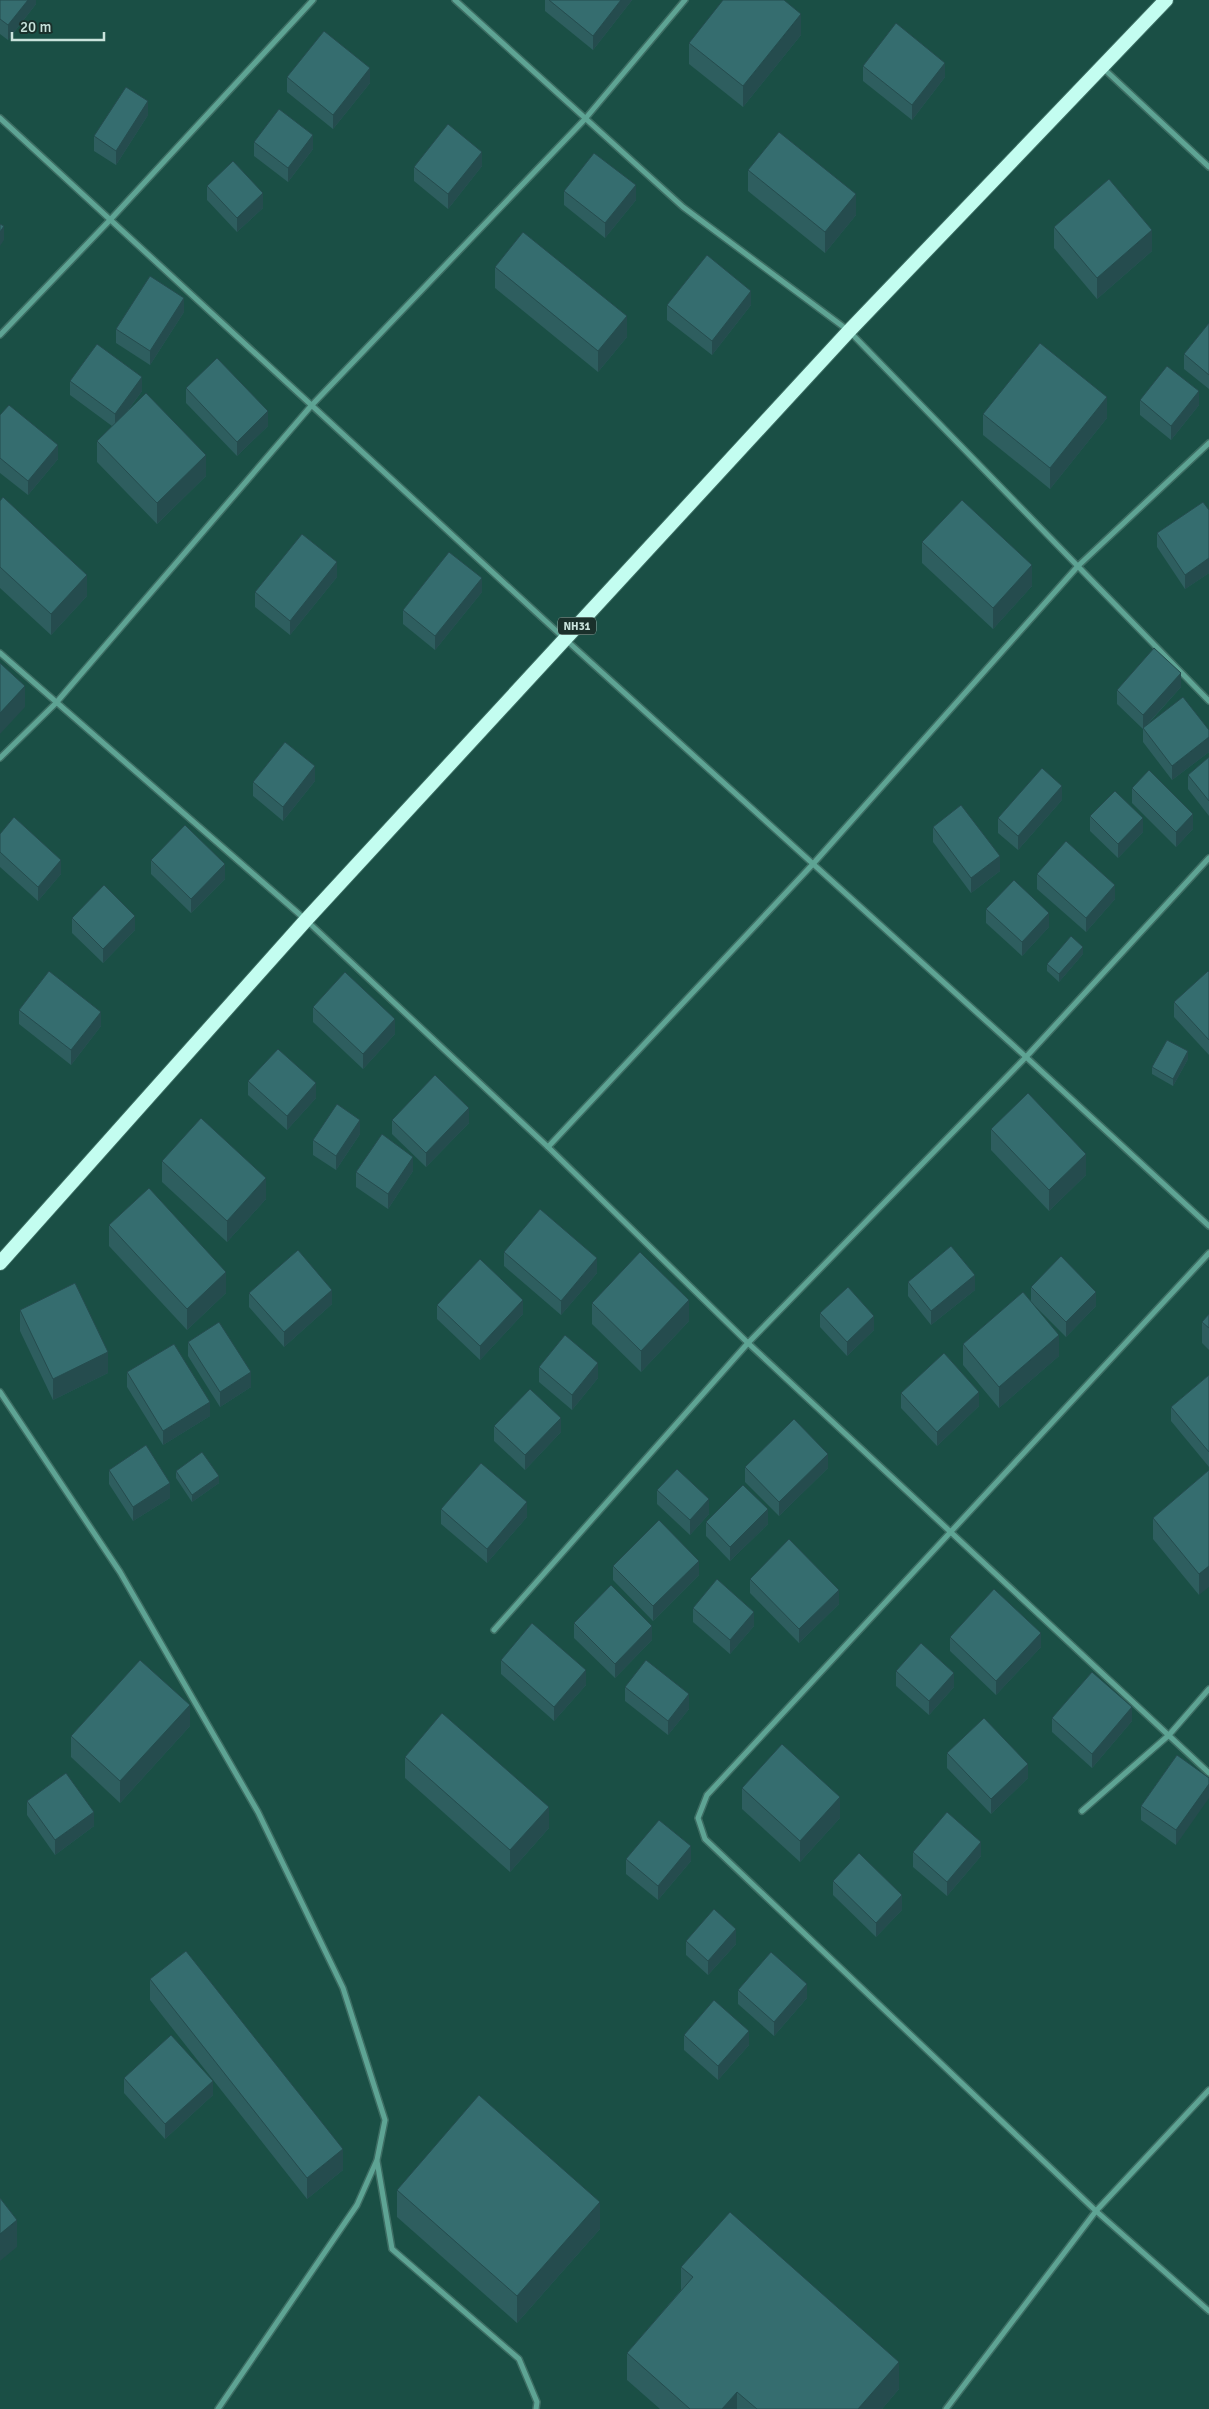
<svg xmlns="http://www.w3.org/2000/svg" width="1209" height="2409" font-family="Signika,sans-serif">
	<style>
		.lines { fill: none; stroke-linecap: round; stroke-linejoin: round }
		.minor-casing { stroke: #3d6d63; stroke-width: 8 }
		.trunk-casing { stroke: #3d6d63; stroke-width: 16 }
		.minor { stroke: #5ea494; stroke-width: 5 }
		.trunk { stroke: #c3fdf0; stroke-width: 14 }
		.wall { fill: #2e5e5f }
		.shaded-wall { fill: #254c4e }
		.building { fill: #356d6f; stroke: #254c4e }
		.labels { text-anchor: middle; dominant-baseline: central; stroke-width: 4.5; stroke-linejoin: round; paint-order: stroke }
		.shield { fill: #1a302b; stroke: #94ada7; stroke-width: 1 }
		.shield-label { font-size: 11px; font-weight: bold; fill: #c9e3dc }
	</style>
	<rect width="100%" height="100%" fill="#1a4f45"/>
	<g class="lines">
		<g class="minor-casing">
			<g id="minor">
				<polyline points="455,0 683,207 849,331 1209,701"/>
				<polyline points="1103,68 1209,167"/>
				<polyline points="0,118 565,639 1026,1057 1209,1226"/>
				<polyline points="0,335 110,220 313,0"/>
				<polyline points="0,653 306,920 548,1147 748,1343 1209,1773"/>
				<polyline points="0,758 56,703 311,406 585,119 685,0"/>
				<polyline points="548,1147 813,864 1078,566 1209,443"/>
				<polyline points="1209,1253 707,1795 698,1818 705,1839 1096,2211 1209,2311"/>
				<polyline points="0,1392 120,1572 258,1812 343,1988 385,2120 377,2160 357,2205 218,2409"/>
				<polyline points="494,1630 748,1343 1026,1057 1209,858"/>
				<polyline points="1082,1811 1169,1735 1209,1689"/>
				<polyline points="377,2161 392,2249 519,2359 537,2402 536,2409"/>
				<polyline points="946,2409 1096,2211 1209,2090"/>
			</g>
		</g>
		<g class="trunk-casing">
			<polyline id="trunk" points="0,1263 306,920 849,331 1166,0"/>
		</g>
		<use href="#minor" class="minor"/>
		<use href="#trunk" class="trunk"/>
	</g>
	<g class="wall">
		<polygon points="0,0 36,0 36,4 8,40 0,34"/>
		<polygon points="545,0 632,0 593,50 545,11"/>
		<polygon points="801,35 743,107 689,64 689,43"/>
		<polygon points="863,66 945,77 912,120 863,81"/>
		<polygon points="287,77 370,83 333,129 287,92"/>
		<polygon points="148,115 116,165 94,151 94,136"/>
		<polygon points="254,142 313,149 288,182 254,156"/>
		<polygon points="482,166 448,209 414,181 414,167"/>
		<polygon points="748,170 856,215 825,253 748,191"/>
		<polygon points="207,186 263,208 237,232 207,200"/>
		<polygon points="564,191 636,200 605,238 564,205"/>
		<polygon points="1054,227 1152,251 1097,299 1054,248"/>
		<polygon points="495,267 627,337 598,372 495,288"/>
		<polygon points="667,305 751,305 712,355 667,320"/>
		<polygon points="184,312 150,365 116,343 116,329"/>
		<polygon points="1209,323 1209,389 1184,369 1184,354"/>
		<polygon points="70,381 142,391 129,409 206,476 157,524 97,462 97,441 112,426 70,395"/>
		<polygon points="186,388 268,426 237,456 186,403"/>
		<polygon points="1140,400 1199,405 1171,440 1140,415"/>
		<polygon points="983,414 1107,418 1050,489 983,435"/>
		<polygon points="0,415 58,459 28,495 0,473"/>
		<polygon points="0,501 87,596 51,635 0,588"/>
		<polygon points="1209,510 1209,573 1185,589 1157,547 1157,533"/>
		<polygon points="922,542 1032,586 993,629 922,563"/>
		<polygon points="337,577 290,635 255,607 255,592"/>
		<polygon points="482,592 435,650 403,624 403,610"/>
		<polygon points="1181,687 1148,724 1209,730 1209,752 1172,780 1143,742 1143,729 1117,704 1117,690"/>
		<polygon points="1209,757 1209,816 1188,789 1188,775"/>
		<polygon points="315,781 283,821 253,796 253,782"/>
		<polygon points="1132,788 1193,829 1176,847 1132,803"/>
		<polygon points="1062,800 1018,850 998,833 998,818"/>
		<polygon points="1090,816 1143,832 1118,858 1090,831"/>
		<polygon points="933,827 1000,871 971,893 933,842"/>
		<polygon points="0,834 61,874 38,901 0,867"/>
		<polygon points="151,860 225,879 191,913 151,874"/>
		<polygon points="1037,874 1115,899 1086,932 1037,889"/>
		<polygon points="986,909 1049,927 1022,956 986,923"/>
		<polygon points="72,918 135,930 103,963 72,933"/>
		<polygon points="1083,954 1059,982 1047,971 1047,964"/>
		<polygon points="1209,972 1209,1055 1174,1017 1174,1002"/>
		<polygon points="313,1007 395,1034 363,1069 313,1022"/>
		<polygon points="19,1010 101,1026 71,1065 19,1024"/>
		<polygon points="1188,1059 1173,1086 1152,1074 1152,1067"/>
		<polygon points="248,1081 316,1098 287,1130 248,1095"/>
		<polygon points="392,1120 469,1123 426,1167 392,1134"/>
		<polygon points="991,1129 1086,1175 1049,1211 991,1150"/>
		<polygon points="360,1134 336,1170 313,1155 313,1140"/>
		<polygon points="162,1161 266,1199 227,1242 162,1182"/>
		<polygon points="413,1171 388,1209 356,1187 356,1172"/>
		<polygon points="109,1225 226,1293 187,1330 109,1246"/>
		<polygon points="504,1252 597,1273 561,1315 504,1266"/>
		<polygon points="908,1282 975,1290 931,1325 908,1296"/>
		<polygon points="1031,1287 1096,1306 1066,1337 1033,1304 1059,1356 999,1408 963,1365 963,1344 1031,1301"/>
		<polygon points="249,1293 332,1304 284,1347 249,1307"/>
		<polygon points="592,1303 689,1321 641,1372 592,1324"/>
		<polygon points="437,1305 523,1314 480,1360 437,1319"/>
		<polygon points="20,1310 108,1373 53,1400 20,1331"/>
		<polygon points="820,1313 874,1330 847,1356 820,1327"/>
		<polygon points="1209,1314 1209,1350 1202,1343 1202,1322"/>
		<polygon points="188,1342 251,1387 220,1407 188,1356"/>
		<polygon points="539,1367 598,1378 572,1410 539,1382"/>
		<polygon points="127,1372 210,1416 163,1445 127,1387"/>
		<polygon points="1209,1375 1209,1467 1171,1421 1171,1407"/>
		<polygon points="901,1393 979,1406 937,1446 901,1408"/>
		<polygon points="494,1426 561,1432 525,1470 494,1441"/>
		<polygon points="745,1467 828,1468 779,1516 745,1482"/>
		<polygon points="109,1470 170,1498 133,1521 109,1484"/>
		<polygon points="1209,1470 1199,1595 1153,1539 1153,1518"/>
		<polygon points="176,1471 219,1483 192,1502 176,1478"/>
		<polygon points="657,1490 709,1514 690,1535 657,1504"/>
		<polygon points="441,1509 527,1517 487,1563 441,1524"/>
		<polygon points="706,1522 768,1524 730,1561 706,1536"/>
		<polygon points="613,1566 699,1575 653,1621 613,1580"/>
		<polygon points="750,1579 839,1604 799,1643 750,1593"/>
		<polygon points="693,1608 754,1626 730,1654 693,1622"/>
		<polygon points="574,1623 652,1640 615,1678 574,1638"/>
		<polygon points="950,1637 1041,1647 996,1695 950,1651"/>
		<polygon points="501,1660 586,1685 554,1721 501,1674"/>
		<polygon points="896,1671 954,1687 929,1715 896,1686"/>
		<polygon points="625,1687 689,1709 668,1735 625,1701"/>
		<polygon points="1052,1718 1132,1721 1092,1768 1052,1732"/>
		<polygon points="190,1726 120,1803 71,1757 71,1736"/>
		<polygon points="947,1753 1028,1778 991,1814 947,1768"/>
		<polygon points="1177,1755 1176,1845 1141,1820 1141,1806"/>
		<polygon points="405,1757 549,1828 510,1872 405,1778"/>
		<polygon points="742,1788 840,1818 800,1862 742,1809"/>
		<polygon points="27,1801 94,1826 55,1855 27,1815"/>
		<polygon points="913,1852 981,1856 947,1896 913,1867"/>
		<polygon points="626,1859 691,1861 658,1900 626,1874"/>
		<polygon points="833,1881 902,1910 876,1937 833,1895"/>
		<polygon points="686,1941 736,1944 708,1975 686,1955"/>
		<polygon points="150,1979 343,2170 307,2199 150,2000"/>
		<polygon points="738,1990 807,1998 774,2036 738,2004"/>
		<polygon points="684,2035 749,2045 718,2080 684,2050"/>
		<polygon points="124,2078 213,2095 165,2139 124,2093"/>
		<polygon points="397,2190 600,2229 517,2323 397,2217"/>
		<polygon points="681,2267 899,2389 882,2409 660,2409 627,2380 627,2353 681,2290"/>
	</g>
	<g class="shaded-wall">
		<polygon points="28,0 36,0 36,4 8,40 8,25"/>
		<polygon points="621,0 632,0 593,50 593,36"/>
		<polygon points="801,14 801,35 743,107 743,86"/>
		<polygon points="945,63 945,77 912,120 912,105"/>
		<polygon points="370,68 370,83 333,129 333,115"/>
		<polygon points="148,101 148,115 116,165 116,151"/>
		<polygon points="313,135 313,149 288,182 288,168"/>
		<polygon points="482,152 482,166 448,209 448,194"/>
		<polygon points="636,185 636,200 605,238 605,223"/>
		<polygon points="263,193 263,208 237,232 237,218"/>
		<polygon points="856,194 856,215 825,253 825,232"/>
		<polygon points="4,226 4,240 0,246 0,232"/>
		<polygon points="1152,230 1152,251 1097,299 1097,278"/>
		<polygon points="751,291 751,305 712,355 712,341"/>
		<polygon points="184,298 184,312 150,365 150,351"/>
		<polygon points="627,316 627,337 598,372 598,351"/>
		<polygon points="142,377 142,391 115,428 115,414"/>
		<polygon points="1199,391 1199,405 1171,440 1171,426"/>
		<polygon points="1107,397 1107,418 1050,489 1050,468"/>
		<polygon points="268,411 268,426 237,456 237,442"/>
		<polygon points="58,445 58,459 28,495 28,481"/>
		<polygon points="206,455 206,476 157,524 157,503"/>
		<polygon points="1209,558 1209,573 1185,589 1185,575"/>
		<polygon points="337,562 337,577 290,635 290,621"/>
		<polygon points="1032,565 1032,586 993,629 993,608"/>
		<polygon points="87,575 87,596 51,635 51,614"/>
		<polygon points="482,578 482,592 435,650 435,636"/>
		<polygon points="1181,673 1181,687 1143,729 1143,715"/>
		<polygon points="25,686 25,707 0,734 0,713"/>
		<polygon points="1209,737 1209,752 1172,780 1172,766"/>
		<polygon points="315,766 315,781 283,821 283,807"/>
		<polygon points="1062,786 1062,800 1018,850 1018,836"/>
		<polygon points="1193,814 1193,829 1176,847 1176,832"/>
		<polygon points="1143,818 1143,832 1118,858 1118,844"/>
		<polygon points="1000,856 1000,871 971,893 971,878"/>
		<polygon points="61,860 61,874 38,901 38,887"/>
		<polygon points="225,864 225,879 191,913 191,899"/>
		<polygon points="1115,885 1115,899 1086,932 1086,918"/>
		<polygon points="1049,913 1049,927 1022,956 1022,942"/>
		<polygon points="135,916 135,930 103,963 103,949"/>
		<polygon points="1083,947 1083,954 1059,982 1059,974"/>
		<polygon points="101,1012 101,1026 71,1065 71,1050"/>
		<polygon points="395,1019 395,1034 363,1069 363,1054"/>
		<polygon points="1188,1051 1188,1059 1173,1086 1173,1079"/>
		<polygon points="316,1083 316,1098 287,1130 287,1116"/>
		<polygon points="469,1108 469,1123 426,1167 426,1153"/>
		<polygon points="360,1120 360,1134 336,1170 336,1156"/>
		<polygon points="1086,1154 1086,1175 1049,1211 1049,1190"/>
		<polygon points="413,1157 413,1171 388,1209 388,1194"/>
		<polygon points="266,1178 266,1199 227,1242 227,1221"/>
		<polygon points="597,1258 597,1273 561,1315 561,1301"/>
		<polygon points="226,1272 226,1293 187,1330 187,1309"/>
		<polygon points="975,1275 975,1290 931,1325 931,1311"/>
		<polygon points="332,1290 332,1304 284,1347 284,1332"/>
		<polygon points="1096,1292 1096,1306 1066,1337 1066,1322"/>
		<polygon points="523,1300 523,1314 480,1360 480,1346"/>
		<polygon points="689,1300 689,1321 641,1372 641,1351"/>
		<polygon points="874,1316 874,1330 847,1356 847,1342"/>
		<polygon points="1059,1335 1059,1356 999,1408 999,1387"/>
		<polygon points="108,1352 108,1373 53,1400 53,1379"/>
		<polygon points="598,1363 598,1378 572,1410 572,1395"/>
		<polygon points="251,1372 251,1387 220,1407 220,1392"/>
		<polygon points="979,1392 979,1406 937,1446 937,1432"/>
		<polygon points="210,1402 210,1416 163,1445 163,1431"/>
		<polygon points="561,1418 561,1432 525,1470 525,1455"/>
		<polygon points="828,1454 828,1468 779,1516 779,1502"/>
		<polygon points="219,1476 219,1483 192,1502 192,1495"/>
		<polygon points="170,1483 170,1498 133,1521 133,1507"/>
		<polygon points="709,1499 709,1514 690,1535 690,1520"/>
		<polygon points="527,1502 527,1517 487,1563 487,1549"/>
		<polygon points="768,1509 768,1524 730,1561 730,1547"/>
		<polygon points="699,1561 699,1575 653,1621 653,1606"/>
		<polygon points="1209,1566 1209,1587 1199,1595 1199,1574"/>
		<polygon points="839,1590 839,1604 799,1643 799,1629"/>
		<polygon points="754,1612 754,1626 730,1654 730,1640"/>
		<polygon points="652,1626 652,1640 615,1678 615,1664"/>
		<polygon points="1041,1633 1041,1647 996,1695 996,1681"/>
		<polygon points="586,1670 586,1685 554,1721 554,1707"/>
		<polygon points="954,1673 954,1687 929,1715 929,1701"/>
		<polygon points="689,1694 689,1709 668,1735 668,1721"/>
		<polygon points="190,1705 190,1726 120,1803 120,1781"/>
		<polygon points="1132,1707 1132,1721 1092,1768 1092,1754"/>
		<polygon points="1028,1764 1028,1778 991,1814 991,1799"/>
		<polygon points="1209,1784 1209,1798 1176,1845 1176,1830"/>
		<polygon points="840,1797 840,1818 800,1862 800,1841"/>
		<polygon points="549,1807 549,1828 510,1872 510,1850"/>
		<polygon points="94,1812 94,1826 55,1855 55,1840"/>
		<polygon points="981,1842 981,1856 947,1896 947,1882"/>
		<polygon points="691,1846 691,1861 658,1900 658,1886"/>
		<polygon points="902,1895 902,1910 876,1937 876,1923"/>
		<polygon points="736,1929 736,1944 708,1975 708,1961"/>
		<polygon points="807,1984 807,1998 774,2036 774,2022"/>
		<polygon points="749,2031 749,2045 718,2080 718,2066"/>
		<polygon points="213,2081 213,2095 165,2139 165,2124"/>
		<polygon points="343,2149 343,2170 307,2199 307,2178"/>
		<polygon points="600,2202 600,2229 517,2323 517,2296"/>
		<polygon points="17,2220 17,2247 0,2261 0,2234"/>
		<polygon points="899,2362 899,2389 882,2409 858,2409"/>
		<polygon points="737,2392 737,2409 722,2409"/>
	</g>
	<g class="building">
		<polygon points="0,0 28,0 8,25 0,19"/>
		<polygon points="549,0 621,0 593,36"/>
		<polygon points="723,0 784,0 801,14 743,86 689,43"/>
		<polygon points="896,23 945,63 912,105 863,66"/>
		<polygon points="324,31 370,68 333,115 287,77"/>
		<polygon points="126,87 148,101 116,151 94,136"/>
		<polygon points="279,109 313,135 288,168 254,142"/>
		<polygon points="448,124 482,152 448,194 414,167"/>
		<polygon points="779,132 856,194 825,232 748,170"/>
		<polygon points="594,153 636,185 605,223 564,191"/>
		<polygon points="233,161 263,193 237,218 207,186"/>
		<polygon points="1109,179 1152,230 1097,278 1054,227"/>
		<polygon points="0,224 4,226 0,232"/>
		<polygon points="523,232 627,316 598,351 495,267"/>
		<polygon points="707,255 751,291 712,341 667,305"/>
		<polygon points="150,276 184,298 150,351 116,329"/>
		<polygon points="1209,323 1209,375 1184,354"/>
		<polygon points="1040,343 1107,397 1050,468 983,414"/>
		<polygon points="97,344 142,377 115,414 70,381"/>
		<polygon points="217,358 268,411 237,442 186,388"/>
		<polygon points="1167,366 1199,391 1171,426 1140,400"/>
		<polygon points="146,393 206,455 157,503 97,441"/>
		<polygon points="9,405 58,445 28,481 0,458 0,415"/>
		<polygon points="3,497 87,575 51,614 0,567 0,501"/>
		<polygon points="962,500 1032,565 993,608 922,542"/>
		<polygon points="1203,502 1209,510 1209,558 1185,575 1157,533"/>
		<polygon points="302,534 337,562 290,621 255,592"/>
		<polygon points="449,552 482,578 435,636 403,610"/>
		<polygon points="1154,648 1181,673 1143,715 1117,690"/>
		<polygon points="0,663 25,686 0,713"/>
		<polygon points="1183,697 1209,730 1209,737 1172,766 1143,728"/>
		<polygon points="285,742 315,766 283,807 253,782"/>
		<polygon points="1209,757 1209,801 1188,775"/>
		<polygon points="1042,768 1062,786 1018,836 998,818"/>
		<polygon points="1149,770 1193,814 1176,832 1132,788"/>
		<polygon points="1115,791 1143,818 1118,844 1090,816"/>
		<polygon points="961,805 1000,856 971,878 933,827"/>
		<polygon points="14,817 61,860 38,887 0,852 0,834"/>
		<polygon points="185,825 225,864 191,899 151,860"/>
		<polygon points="1066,841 1115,885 1086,918 1037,874"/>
		<polygon points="1014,880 1049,913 1022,942 986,909"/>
		<polygon points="104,885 135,916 103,949 72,918"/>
		<polygon points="1071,936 1083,947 1059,974 1047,964"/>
		<polygon points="49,971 101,1012 71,1050 19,1010"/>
		<polygon points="1208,971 1209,972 1209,1040 1174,1002"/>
		<polygon points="345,972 395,1019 363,1054 313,1007"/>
		<polygon points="1167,1040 1188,1051 1173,1079 1152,1067"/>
		<polygon points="278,1049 316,1083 287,1116 248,1081"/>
		<polygon points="435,1075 469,1108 426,1153 392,1120"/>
		<polygon points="1028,1093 1086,1154 1049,1190 991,1129"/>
		<polygon points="337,1104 360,1120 336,1156 313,1140"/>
		<polygon points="201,1118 266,1178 227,1221 162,1161"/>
		<polygon points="382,1134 413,1157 388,1194 356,1172"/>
		<polygon points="149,1188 226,1272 187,1309 109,1225"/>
		<polygon points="540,1209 597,1258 561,1301 504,1252"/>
		<polygon points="951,1246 975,1275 931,1311 908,1282"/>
		<polygon points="298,1250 332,1290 284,1332 249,1293"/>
		<polygon points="640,1252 689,1300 641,1351 592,1303"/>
		<polygon points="1061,1256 1096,1292 1066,1322 1031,1287"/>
		<polygon points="480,1259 523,1300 480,1346 437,1305"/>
		<polygon points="75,1283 108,1352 53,1379 20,1310"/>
		<polygon points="848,1287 874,1316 847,1342 820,1313"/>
		<polygon points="1023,1292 1059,1335 999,1387 963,1344"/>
		<polygon points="1209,1314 1209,1328 1202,1322"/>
		<polygon points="219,1322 251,1372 220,1392 188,1342"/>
		<polygon points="565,1335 598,1363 572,1395 539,1367"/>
		<polygon points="174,1344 210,1402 163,1431 127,1372"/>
		<polygon points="944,1353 979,1392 937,1432 901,1393"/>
		<polygon points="1209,1375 1209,1452 1171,1407"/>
		<polygon points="530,1389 561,1418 525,1455 494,1426"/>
		<polygon points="794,1419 828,1454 779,1502 745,1467"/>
		<polygon points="146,1445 170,1483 133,1507 109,1470"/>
		<polygon points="202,1452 219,1476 192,1495 176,1471"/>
		<polygon points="481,1463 527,1502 487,1549 441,1509"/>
		<polygon points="677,1469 709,1499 690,1520 657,1490"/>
		<polygon points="1209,1470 1209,1566 1199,1574 1153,1518"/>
		<polygon points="743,1485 768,1509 730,1547 706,1522"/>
		<polygon points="659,1520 699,1561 653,1606 613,1566"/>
		<polygon points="789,1539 839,1590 799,1629 750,1579"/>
		<polygon points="717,1579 754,1612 730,1640 693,1608"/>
		<polygon points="611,1585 652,1626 615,1664 574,1623"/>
		<polygon points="994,1589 1041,1633 996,1681 950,1637"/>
		<polygon points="532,1623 586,1670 554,1707 501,1660"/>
		<polygon points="921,1643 954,1673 929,1701 896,1671"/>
		<polygon points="140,1660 190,1705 120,1781 71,1736"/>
		<polygon points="646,1660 689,1694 668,1721 625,1687"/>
		<polygon points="1092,1672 1132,1707 1092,1754 1052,1718"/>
		<polygon points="442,1713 549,1807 510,1850 405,1757"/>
		<polygon points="984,1718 1028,1764 991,1799 947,1753"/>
		<polygon points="782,1744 840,1797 800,1841 742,1788"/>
		<polygon points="1177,1755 1209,1778 1209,1784 1176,1830 1141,1806"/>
		<polygon points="66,1773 94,1812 55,1840 27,1801"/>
		<polygon points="947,1812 981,1842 947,1882 913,1852"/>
		<polygon points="659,1820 691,1846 658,1886 626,1859"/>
		<polygon points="859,1853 902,1895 876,1923 833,1881"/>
		<polygon points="714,1909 736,1929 708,1961 686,1941"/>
		<polygon points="186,1951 343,2149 307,2178 150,1979"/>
		<polygon points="771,1952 807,1984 774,2022 738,1990"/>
		<polygon points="714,2000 749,2031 718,2066 684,2035"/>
		<polygon points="171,2035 213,2081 165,2124 124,2078"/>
		<polygon points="479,2095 600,2202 517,2296 397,2190"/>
		<polygon points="0,2198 17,2220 0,2234"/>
		<polygon points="730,2212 899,2362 858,2409 757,2409 737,2392 722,2409 690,2409 627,2353 693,2277 681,2267"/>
	</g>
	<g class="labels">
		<rect class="shield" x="558" y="617.5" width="38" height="17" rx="4"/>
		<g class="shield-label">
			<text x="577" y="626">NH31</text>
		</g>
	</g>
	<path d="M12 32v8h92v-8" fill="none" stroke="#c9e3dc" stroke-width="2.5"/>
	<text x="20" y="32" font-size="15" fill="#c9e3dc" stroke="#1a302b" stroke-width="4" paint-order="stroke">20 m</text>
</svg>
